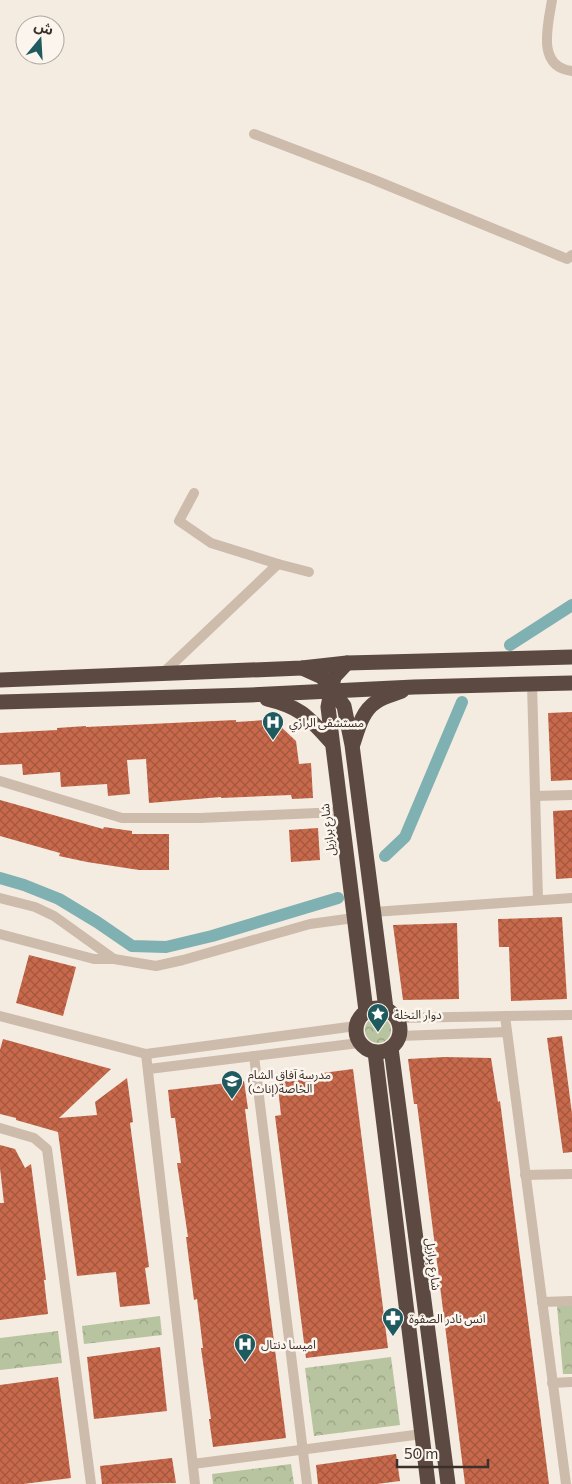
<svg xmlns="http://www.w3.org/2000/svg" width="572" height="1484" font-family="Commissioner,'Noto Sans Arabic',sans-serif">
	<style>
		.forest { fill: url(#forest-crowns) }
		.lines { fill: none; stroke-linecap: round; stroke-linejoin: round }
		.canal { stroke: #7fb0b2; stroke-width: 12 }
		.building { fill: url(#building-cross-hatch) }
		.street { stroke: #cdbbac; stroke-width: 10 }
		.highway { stroke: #5c4a42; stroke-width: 15 }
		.labels { text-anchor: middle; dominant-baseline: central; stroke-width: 5; stroke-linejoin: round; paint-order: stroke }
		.poi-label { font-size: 12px; fill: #3b302b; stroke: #fbf5ee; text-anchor: start }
		.street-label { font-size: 12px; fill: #3b302b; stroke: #fbf5ee }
	</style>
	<defs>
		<pattern id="forest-crowns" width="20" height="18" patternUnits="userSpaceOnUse" patternTransform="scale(1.25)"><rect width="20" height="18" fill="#b8c4a0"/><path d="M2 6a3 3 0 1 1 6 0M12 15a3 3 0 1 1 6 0" fill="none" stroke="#97a083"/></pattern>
		<pattern id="building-cross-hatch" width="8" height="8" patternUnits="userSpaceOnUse" patternTransform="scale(1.25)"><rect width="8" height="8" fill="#c8694b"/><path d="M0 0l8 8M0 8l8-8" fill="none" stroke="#a4573f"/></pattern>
	</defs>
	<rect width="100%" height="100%" fill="#f4ebe1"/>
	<g class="forest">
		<circle cx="378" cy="1030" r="13"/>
		<polygon points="557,1306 572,1306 572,1374 563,1374"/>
		<polygon points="160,1316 162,1335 84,1344 82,1326"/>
		<polygon points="58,1331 62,1363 0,1370 0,1338"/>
		<polygon points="391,1357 400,1425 314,1436 305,1368"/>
		<polygon points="291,1464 294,1484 213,1484 212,1474"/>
	</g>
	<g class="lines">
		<g class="canal">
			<polyline points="510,645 572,605"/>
			<polyline points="385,856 405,837 462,702"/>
			<polyline points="0,878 24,885 59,899 97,922 132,946 166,947 212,936 338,898"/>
		</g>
	</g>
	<g class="building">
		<polygon points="572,712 572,780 551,781 548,713"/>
		<polygon points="236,720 236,722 266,720 279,725 296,741 299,764 311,763 313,798 292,799 291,795 221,798 221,797 149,803 146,759 127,760 130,794 108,796 107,784 61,787 60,772 23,775 22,764 0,765 0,733 57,730 57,728 86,726 86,727"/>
		<polygon points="0,800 103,829 104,827 132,831 132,834 169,834 169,870 139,870 87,862 59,856 60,853 0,836"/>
		<polygon points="572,810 572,878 556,879 553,811"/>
		<polygon points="318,828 320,860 291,862 289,830"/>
		<polygon points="562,917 567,999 511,1001 509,947 499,947 498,919"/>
		<polygon points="457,923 459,999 403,1000 393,925"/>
		<polygon points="29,955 76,967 63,1016 16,1003"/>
		<polygon points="562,1036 572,1114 572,1152 563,1153 547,1038"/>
		<polygon points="3,1039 111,1069 59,1118 97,1115 95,1102 127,1078 133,1122 130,1123 149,1267 145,1268 150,1304 120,1307 116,1272 77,1276 58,1132 16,1120 16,1118 0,1114 0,1050"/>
		<polygon points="445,1057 491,1058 498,1102 500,1101 549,1484 465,1484 417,1104 414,1104 408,1059"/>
		<polygon points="353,1069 388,1348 306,1358 275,1116 281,1115 277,1079"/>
		<polygon points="244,1081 248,1109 245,1109 286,1438 213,1447 209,1419 211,1419 201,1348 203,1348 197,1299 194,1300 186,1237 188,1237 177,1163 181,1163 175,1118 171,1118 168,1090"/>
		<polygon points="0,1145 15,1149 25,1168 31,1164 46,1280 44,1280 48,1314 0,1320 0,1203 4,1203 0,1168"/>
		<polygon points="160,1347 167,1411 94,1419 87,1357"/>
		<polygon points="58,1377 71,1478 23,1484 0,1484 0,1385"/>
		<polygon points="396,1454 400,1481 377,1484 318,1484 316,1465"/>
		<polygon points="172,1458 176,1483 102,1484 100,1466"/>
	</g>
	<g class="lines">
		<g class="street">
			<path d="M552,0C548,25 536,67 572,71"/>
			<polyline points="254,134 372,179 560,256 567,259 572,255"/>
			<polyline points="278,564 309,572"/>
			<polyline points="163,673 278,564 211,543 179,521 194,493"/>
			<polyline points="532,684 538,900"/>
			<polyline points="0,781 122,818 200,818 340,812"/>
			<polyline points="535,796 572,795"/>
			<polyline points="0,898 35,907 54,916 114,959 156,966 183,960 310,924 354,918"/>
			<polyline points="374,912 572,898"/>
			<polyline points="0,934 94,959 114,959"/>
			<polyline points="0,1016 146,1054 356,1026"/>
			<polyline points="505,1016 566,1484"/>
			<polyline points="397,1018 572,1015"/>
			<polyline points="400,1036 507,1032"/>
			<polyline points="146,1054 195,1484"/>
			<polyline points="254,1056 307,1484"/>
			<polyline points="149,1069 359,1043"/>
			<polyline points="0,1128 34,1138 47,1149 91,1484"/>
			<polyline points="525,1175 572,1174"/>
			<polyline points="542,1302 572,1301"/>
			<polyline points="552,1383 572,1382"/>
			<polyline points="193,1464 422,1434"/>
		</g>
		<g class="highway">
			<polyline points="347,663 334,677 328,707 366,1011"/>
			<polyline points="302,668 322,677 344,706 352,745 386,1009"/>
			<polyline points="0,680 302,668 347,663 572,657"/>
			<path d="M267,699C301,707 308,717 331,742"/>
			<polyline points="0,702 250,695 414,687 572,683"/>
			<path d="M353,744C358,729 362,711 376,702C382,697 394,694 402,691"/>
			<circle cx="378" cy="1030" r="22"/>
			<polyline points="391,1048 448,1484"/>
			<polyline points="375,1052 428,1484"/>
		</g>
	</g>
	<defs>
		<g id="hospital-pin" transform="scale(1.125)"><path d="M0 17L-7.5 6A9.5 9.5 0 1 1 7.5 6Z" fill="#1f5a5e" stroke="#fbf5ee"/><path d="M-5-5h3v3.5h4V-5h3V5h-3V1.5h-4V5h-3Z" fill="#fff"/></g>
		<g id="sight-pin" transform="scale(1.125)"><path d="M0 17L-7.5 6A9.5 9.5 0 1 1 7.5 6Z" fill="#1f5a5e" stroke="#fbf5ee"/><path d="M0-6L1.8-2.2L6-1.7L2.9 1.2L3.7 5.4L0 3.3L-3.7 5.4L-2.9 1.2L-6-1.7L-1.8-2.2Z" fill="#fff"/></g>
		<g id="school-pin" transform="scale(1.125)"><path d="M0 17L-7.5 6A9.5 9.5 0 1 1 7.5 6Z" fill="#1f5a5e" stroke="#fbf5ee"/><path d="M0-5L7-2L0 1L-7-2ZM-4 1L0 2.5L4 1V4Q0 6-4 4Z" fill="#fff"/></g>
		<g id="pharmacy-pin" transform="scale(1.125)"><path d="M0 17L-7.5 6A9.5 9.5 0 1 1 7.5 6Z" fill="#1f5a5e" stroke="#fbf5ee"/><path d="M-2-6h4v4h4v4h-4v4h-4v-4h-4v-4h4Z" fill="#fff"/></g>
	</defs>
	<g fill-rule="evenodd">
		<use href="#hospital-pin" x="273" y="722"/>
		<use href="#sight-pin" x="378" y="1014"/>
		<use href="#school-pin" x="232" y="1081"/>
		<use href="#pharmacy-pin" x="393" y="1318"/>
		<use href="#hospital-pin" x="245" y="1344"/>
	</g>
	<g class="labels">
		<g class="poi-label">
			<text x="289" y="722">مستشفى الرازي</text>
			<text x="394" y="1014">دوار النخلة</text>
			<text x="248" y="1074">مدرسة آفاق الشام<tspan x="248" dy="14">الخاصة(إناث)</tspan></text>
			<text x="409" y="1318">انس نادر الصفوة</text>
			<text x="261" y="1344">اميسا دنتال</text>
		</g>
		<g class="street-label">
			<text transform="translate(327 830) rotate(-97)">شارع برازيل</text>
			<text transform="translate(434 1264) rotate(83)">شارع برازيل</text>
		</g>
	</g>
	<g transform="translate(40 40) rotate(18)"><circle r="24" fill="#fbf5ee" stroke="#aea6a0"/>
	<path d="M0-4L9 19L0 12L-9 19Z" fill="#1f5a5e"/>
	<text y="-8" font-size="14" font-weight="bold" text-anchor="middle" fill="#3b302b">ش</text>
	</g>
	<path d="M397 1459v8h91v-8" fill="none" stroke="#3b302b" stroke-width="2.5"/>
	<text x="404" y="1459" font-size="15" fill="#3b302b" stroke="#fbf5ee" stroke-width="4" paint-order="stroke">50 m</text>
</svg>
